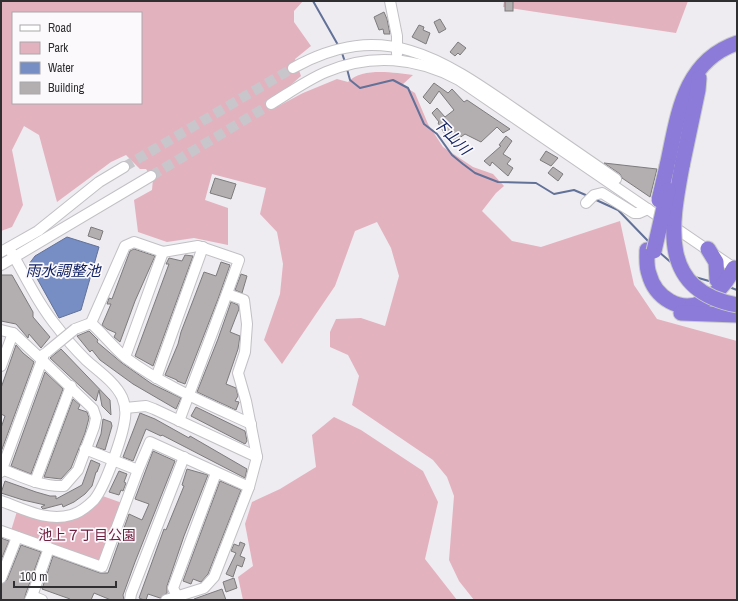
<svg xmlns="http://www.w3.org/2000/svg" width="738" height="601" font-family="'Archivo Narrow','Noto Sans JP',sans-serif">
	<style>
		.green { fill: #e3b2bf; fill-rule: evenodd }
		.water { fill: #778ec4; stroke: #617198 }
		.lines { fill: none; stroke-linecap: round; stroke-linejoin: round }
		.stream { stroke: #617198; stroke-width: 2 }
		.building { fill: #b3afb1; stroke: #7e7b7d }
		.minor-tunnel { stroke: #c8c6ca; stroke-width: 10; stroke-dasharray: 10 5; stroke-linecap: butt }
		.minor-casing { stroke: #c2c0c4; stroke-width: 12 }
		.highway-casing { stroke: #c9c9c9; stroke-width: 17 }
		.minor { stroke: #fff; stroke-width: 10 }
		.highway { stroke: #8c7bd9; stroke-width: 15 }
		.minor-bridge-casing { stroke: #c2c0c4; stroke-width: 12; stroke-linecap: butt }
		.highway-bridge-casing { stroke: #c9c9c9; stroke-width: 17; stroke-linecap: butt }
		.minor-bridge { stroke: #fff; stroke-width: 10 }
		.highway-bridge { stroke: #8c7bd9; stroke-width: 15 }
		.labels { text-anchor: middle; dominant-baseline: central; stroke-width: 3.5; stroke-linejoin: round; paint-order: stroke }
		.park-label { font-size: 14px; fill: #70203f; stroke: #fcf9fd }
		.water-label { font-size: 15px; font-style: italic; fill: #112262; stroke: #fcf9fd }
	</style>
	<rect width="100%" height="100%" fill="#eeecf0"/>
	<g class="green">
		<path d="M1,1H303L294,11V22L311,46L295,59L301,76L275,99L273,109L303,93L337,79L348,82C363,67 394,73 413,75L402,85L415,93L428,124L443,147L473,167L493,174L504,186L496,193L482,211L512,241L541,247L620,221L634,285L657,319L737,341V600H474L459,581L449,560L454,496L447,477L433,460L352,405L359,376L348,355L330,347V332L336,319L361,318L385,326L399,276L391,248L377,222L355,231L335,286L282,364L264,340L280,294L283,264L277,232L260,214L266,188L212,174L205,200L228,208V245L194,238L167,242L138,232L134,200L152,190L153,179L146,169H140L126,155L111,162L57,202L39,135L24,126L12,150L23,205L12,227L1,231ZM13,13H141V103H13Z"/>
		<polygon points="504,1 688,1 676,33 503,7"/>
		<polygon points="334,417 361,430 423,471 438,502 425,559 457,600 243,600 238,577 253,566 245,524 252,502 280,489 316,467 312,435"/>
		<polygon points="97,494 125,504 102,567 10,534 18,508 73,515"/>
	</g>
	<polygon class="water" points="67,237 99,247 81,310 59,318 29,264 35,256"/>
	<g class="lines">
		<g class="stream">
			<polyline points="313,1 338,45"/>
			<polyline points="342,53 345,62"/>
			<polyline points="347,69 350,80 360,88 393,80 408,88 424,124 437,134 452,155 463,164 475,173 498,182 536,183 554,194 574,190 588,196"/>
			<polyline points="594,199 618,210 649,242"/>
			<polyline points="659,252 674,265"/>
			<polyline points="695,277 709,281"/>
			<polyline points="729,287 737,290"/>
		</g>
	</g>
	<g class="building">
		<rect x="505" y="1" width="8" height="10"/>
		<polygon points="384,12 387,19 390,34 384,34 383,29 379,30 374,17"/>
		<polygon points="440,19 446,29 439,33 434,22"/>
		<polygon points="419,25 424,27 423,30 430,33 426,44 412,37"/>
		<polygon points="458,42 466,48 460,55 458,53 455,56 450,52"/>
		<polygon points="434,83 448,93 452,89 464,102 467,100 510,129 503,133 497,127 481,142 465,134 451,144 438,123 439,122 432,113 437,108 445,117 454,110 439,91 430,104 423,97"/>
		<polygon points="506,136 512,141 503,154 511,159 507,164 513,168 508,176 492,162 490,166 484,161 501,146 499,145"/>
		<polygon points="546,151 558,158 551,166 540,160"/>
		<polygon points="604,163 657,169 650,197 622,178 620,174"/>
		<polygon points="553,167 563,174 558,181 548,173"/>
		<polygon points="215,178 236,184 231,199 210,193"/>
		<polygon points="91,227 103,231 100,240 88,236"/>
		<polygon points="134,249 155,256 135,301 120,342 114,337 116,333 107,329 102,325 111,304 107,304 109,298 112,299 130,251"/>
		<polygon points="185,255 193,256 153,366 135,356 169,264 166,264 169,258 182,261"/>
		<polygon points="221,262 230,265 218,299 185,384 177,381 177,380 165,375 178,344 181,332 204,272 216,276"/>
		<polygon points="241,274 247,276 242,293 235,290"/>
		<polygon points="1,275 12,275 33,312 33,317 50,337 41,348 29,334 28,338 16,324 1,321"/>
		<polygon points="231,302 238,305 239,309 230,332 240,336 238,349 226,384 236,388 238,396 235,401 239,402 236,410 197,392 218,339"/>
		<polygon points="89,331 98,340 97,342 122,363 152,384 181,398 176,409 133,384 100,360 92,350 90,352 77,336"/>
		<polygon points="16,345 23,353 34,362 1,452 1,428 5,416 1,414 1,388"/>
		<polygon points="61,349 110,400 111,415 102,406 99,390 96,401 50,358"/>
		<polygon points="45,372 63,389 31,474 11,466"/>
		<polygon points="73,399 80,405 78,409 87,412 89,418 85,433 71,468 61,479 44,477"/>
		<polygon points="196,407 245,431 247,441 245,444 191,416"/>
		<polygon points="140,413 155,419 189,438 190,436 247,469 245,478 162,435 161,436 146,429 133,461 123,457"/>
		<polygon points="103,419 111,422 112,426 105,450 96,447 101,434"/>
		<polygon points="153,451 175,461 135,562 123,595 124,600 111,600 94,593 91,600 69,600 70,599 42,589 53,556 100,573 108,573 129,514 142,520 149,504 135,499"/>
		<polygon points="91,460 100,464 97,472 96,472 92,486 85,494 74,502 63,507 62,504 43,509 41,507 45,505 23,500 1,493 5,481 36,492 50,496 56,496 56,499 82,485"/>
		<polygon points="187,469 208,475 184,536 167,586 167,593 160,598 148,594 146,600 144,600 139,598 164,529 166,530 184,486 182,485"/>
		<polygon points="119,471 127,474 124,482 126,483 123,491 121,490 119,495 109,492"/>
		<polygon points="220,481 241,490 208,574 201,582 193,579 191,584 183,581"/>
		<polygon points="1,538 9,541 1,560"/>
		<polygon points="240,542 245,544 240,556 245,558 242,567 237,565 233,577 226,574 236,553 231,551 234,544 239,546"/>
		<polygon points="21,545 41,552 26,593 24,600 1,600 1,584 7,580"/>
		<polygon points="234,578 237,588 226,592 223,582"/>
		<polygon points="222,589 226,600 194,600 194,599"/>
	</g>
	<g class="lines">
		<g class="minor-tunnel">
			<polyline points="124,167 293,68"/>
			<polyline points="151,176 271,104"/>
		</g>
		<g class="minor-casing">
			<g id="minor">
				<polyline points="390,1 397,36 397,54"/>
				<path d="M293,68C383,18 441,58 516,110C549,133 583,156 616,179"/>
				<path d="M271,104C289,93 307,80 326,72C371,53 417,57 459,80L734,268L737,267"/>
				<polyline points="586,203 594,195 602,193 634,213 639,213 648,209"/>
				<polyline points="1,252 38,231 99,182 124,167"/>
				<polyline points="1,265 151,176"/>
				<polyline points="227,294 244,300 247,324 245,352 238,373 246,401 257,457"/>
				<polyline points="75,329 91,323"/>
				<polyline points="1,330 13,333 42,360 44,354"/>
				<polyline points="125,357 163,252"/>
				<polyline points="1,366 13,333"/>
				<polyline points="156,378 203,247"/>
				<polyline points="125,408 146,406 154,409 257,457 249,487 214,577 204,588 166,600"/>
				<path d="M179,421C199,367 220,314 239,260L198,246L163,252L134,242L125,246L91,323C103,334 114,348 126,358C164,386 208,404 251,424"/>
				<path d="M1,469H2C22,477 42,487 64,486L78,470L94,427L96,418L93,409L42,360L2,469L1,472"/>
				<polyline points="138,470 150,442 249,487"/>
				<polyline points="35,482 71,386"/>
				<path d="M1,501C24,509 47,522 71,515C79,513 88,506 94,500C105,487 123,436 125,418C126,411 125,404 122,397C115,382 98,371 86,360C76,350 66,339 58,328C38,304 25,275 9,248"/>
				<polyline points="1,531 102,567 138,470 85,449"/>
				<polyline points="1,578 17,537"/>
				<polyline points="32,596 49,548"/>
				<polyline points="177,596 173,588 216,473"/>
				<polyline points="30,600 32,596 42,600"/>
				<polyline points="130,600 131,594 184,457"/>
			</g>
		</g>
		<g class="highway-casing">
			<g id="highway">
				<path d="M667,166C678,117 682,62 737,43"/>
				<polyline points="682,166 698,90 699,78"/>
				<polyline points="708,249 716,262 717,280"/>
				<path d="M647,250C647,258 646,266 649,274C655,297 680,314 703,302C717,294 727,282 734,268"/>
				<polyline points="681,313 737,315"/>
			</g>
		</g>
		<use href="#minor" class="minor"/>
		<use href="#highway" class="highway"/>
		<g class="minor-bridge-casing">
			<polyline id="minor-bridge" points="47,352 75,329"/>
		</g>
		<g class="highway-bridge-casing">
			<g id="highway-bridge">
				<path d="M682,166C671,225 658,290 737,305"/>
				<polyline points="659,200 667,166"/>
				<polyline points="654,251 668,190"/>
			</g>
		</g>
		<use href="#minor-bridge" class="minor-bridge"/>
		<use href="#highway-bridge" class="highway-bridge"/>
	</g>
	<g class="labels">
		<g class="park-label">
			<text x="87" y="535">池上７丁目公園</text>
		</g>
		<g class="water-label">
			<text transform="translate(452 136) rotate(45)">下山川</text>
			<text x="63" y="270">雨水調整池</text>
		</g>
	</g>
	<rect width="738" height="601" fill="none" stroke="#2f2e30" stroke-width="4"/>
	<rect x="12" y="12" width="130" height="92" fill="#fcf9fd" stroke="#aaa8ab"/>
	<rect x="20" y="25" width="20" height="6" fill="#ffffff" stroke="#aaa8ab"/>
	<text x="48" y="32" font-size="12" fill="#2f2e30">Road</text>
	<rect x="20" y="42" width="20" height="12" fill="#e3b2bf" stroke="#aaa8ab"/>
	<text x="48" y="52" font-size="12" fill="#2f2e30">Park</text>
	<rect x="20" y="62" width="20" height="12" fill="#778ec4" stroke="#aaa8ab"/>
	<text x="48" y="72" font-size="12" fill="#2f2e30">Water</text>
	<rect x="20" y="82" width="20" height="12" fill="#b3afb1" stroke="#aaa8ab"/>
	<text x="48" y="92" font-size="12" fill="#2f2e30">Building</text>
	<path d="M14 581v6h102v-6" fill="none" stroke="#2f2e30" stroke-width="2"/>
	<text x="20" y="581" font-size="12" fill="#2f2e30" stroke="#fcf9fd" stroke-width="3" paint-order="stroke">100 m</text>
</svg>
